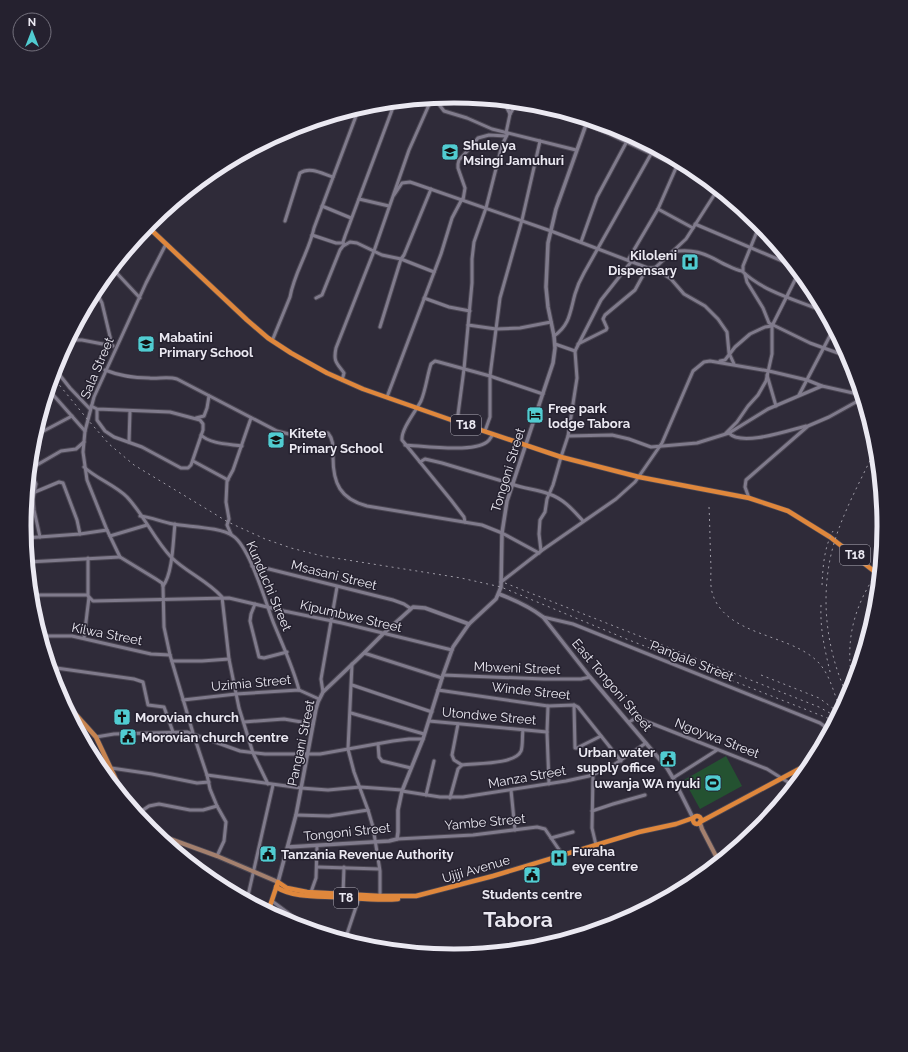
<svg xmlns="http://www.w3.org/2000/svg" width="908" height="1052" font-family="Raleway,sans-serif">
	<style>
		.green { fill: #245231 }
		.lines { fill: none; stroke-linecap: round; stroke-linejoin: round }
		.minor-casing { stroke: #4a4652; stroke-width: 5 }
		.tertiary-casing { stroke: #4a4652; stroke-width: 5.5 }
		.secondary-casing { stroke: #4a4652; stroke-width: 6 }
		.primary-casing { stroke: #4a4652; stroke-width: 6 }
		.trunk-casing { stroke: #4a4652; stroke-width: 6 }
		.minor { stroke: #807b8c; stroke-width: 3 }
		.tertiary { stroke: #807b8c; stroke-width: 3.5 }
		.secondary { stroke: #a4806e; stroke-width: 4 }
		.primary { stroke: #c78450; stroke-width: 4.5 }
		.trunk { stroke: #df873c; stroke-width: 4.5 }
		.rail { stroke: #9e9ba6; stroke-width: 1; stroke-dasharray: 2 4; stroke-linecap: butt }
		.labels { text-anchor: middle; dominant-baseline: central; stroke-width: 3; stroke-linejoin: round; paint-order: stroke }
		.shield { fill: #25212f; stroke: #b0adb8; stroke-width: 1 }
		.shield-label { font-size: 12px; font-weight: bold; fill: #ebe9f2 }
		.poi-label { font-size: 13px; font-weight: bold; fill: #ebe9f2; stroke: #25212f; text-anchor: start }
		.street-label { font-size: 13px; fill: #ebe9f2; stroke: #25212f }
		.town-label { font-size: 21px; font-weight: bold; fill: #ebe9f2; stroke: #25212f }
		.rim { fill: none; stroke: #ebe9f2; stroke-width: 5 }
	</style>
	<rect width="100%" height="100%" fill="#2f2b39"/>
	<polygon class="green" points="726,756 742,786 700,809 684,780"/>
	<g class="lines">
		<g class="minor-casing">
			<g id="minor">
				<polyline points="434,98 444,111 467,118 492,129 576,150"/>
				<polyline points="499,100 511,104 522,103"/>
				<polyline points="504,102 510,114"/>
				<polyline points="563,112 579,122 607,133 707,180"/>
				<polyline points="506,133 510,114 516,104"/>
				<polyline points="394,195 402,183 410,182 416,184 551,231 648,268 654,268 657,266 686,239 718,189"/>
				<polyline points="359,199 389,206"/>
				<polyline points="463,200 465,188 458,168 458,164 459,160 471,147 478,138 489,135 506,136"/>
				<polyline points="322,206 351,218"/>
				<polyline points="658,209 693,228"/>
				<path d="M285,221L300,173C310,166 323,174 333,177"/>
				<polyline points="695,224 794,266"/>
				<path d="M760,224L743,266V272C766,293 797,300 825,312"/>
				<polyline points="312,235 336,243 343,243"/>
				<polyline points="581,242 597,197 626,143"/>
				<polyline points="166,244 146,283 94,397 85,431 83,452 87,480 107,530 120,557 156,579 162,583 163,586 164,627 170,655 193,733 207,775 210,789 217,806 226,822 224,841 217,856"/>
				<polyline points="344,245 343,242 345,236 395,102"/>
				<path d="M672,252C691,248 705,253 722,263C729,266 735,270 742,271"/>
				<polyline points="628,260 658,209 679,161"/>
				<polyline points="112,268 140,298"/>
				<polyline points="654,268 671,279 684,294 705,306 718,319 727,332 729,353 734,364"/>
				<polyline points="745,274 747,282 763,308 769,323 810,343 849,357"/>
				<polyline points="95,290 102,303 112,345"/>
				<polyline points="316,298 322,295 340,250 343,246 350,242 357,243 382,255 401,259 434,272"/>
				<polyline points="424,298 449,307 470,311"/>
				<polyline points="468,325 496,329 520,328 551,322"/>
				<polyline points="380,327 401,259 404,255 431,189"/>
				<path d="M554,336C570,325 570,312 575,294C577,287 580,280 584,273L651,154"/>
				<polyline points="68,340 82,340 113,346"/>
				<path d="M272,341L290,297C294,273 309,252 314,228L359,108"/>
				<polyline points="555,344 575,351"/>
				<polyline points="578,344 606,330 607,328 603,319 605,315 635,290 647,268"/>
				<polyline points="720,361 725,360 735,347 750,334 765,327 772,326"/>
				<polyline points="55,369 70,388 90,409"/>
				<path d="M105,370C120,376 134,378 149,378C158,379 168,376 177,379L277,431L293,435L328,433C334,440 333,448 333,457C333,483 340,499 367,506L482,525L502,533L539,553"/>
				<polyline points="767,375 776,406"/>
				<path d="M342,380L344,373C337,363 333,362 336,348L374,251L409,150L432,98"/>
				<polyline points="48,389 85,431"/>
				<polyline points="799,395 834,328"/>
				<polyline points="387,397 441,254 452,218 462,199"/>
				<polyline points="91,406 97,409 170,412 200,420 203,424 203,430 191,465 188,468 181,468 142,447 114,437 105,431 97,420 97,409"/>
				<polyline points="196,418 204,416 207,408 209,396"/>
				<polyline points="457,422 464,369 472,283 472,259 474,242 486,208 502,145 508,133"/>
				<polyline points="485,431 490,417 490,376 500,298 522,220 540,141"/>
				<polyline points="726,433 737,422 748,406 758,395 766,381 772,354 772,326 799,272"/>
				<path d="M729,433C741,447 790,430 806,426"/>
				<polyline points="35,434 38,434 72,416"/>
				<path d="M201,435C210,444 229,444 242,446"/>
				<polyline points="568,436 612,435 629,439 651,447 697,443 729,433 768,409 822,386"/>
				<polyline points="129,442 130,411"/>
				<path d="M405,445C424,446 472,453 487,442C490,440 491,437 493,434"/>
				<polyline points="193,461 228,480"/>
				<path d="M420,462L425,459L442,463L512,484C524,489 537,489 549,494C564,499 573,510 583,521"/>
				<path d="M84,467C97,479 115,485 127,497C144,515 154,539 171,557C186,572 208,581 222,597L229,659L239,708L253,753L268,784"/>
				<polyline points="35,492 59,482 63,483 77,520 80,534"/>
				<polyline points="749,498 745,487 746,480 808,426 829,417 856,402 863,400"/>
				<path d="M140,516C151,517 162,522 173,524C189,527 221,527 233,536C250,547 266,604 274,624C283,646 293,667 299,690"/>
				<path d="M465,522L464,517L451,500L402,440C401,429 416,411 421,401C426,389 427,376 431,364L435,361L439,362L490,376L543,394"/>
				<polyline points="231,534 227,525 229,519 226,502 227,481 233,470 251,418"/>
				<polyline points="110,536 147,525"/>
				<polyline points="40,537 34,510 33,499 36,484 30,469 61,451 76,449 84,442"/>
				<polyline points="25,538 80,534 107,530"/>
				<polyline points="541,551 539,534 540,520 545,512 547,499 553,485 561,457 568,436 577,378 575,351 601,300 631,262"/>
				<polyline points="28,562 120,557"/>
				<polyline points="252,566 269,569 393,600 404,604 410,608"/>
				<polyline points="501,582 541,551 616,499 635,482 662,443 693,371 704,362 710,361 769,371 807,380 822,386 862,395"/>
				<path d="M163,586C173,573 173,540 175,524"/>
				<polyline points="31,595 87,595 93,601 229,598 284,611 342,623 452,650"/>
				<polyline points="88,595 88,558"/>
				<polyline points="255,604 251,614 250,621 259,657 264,658 287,652"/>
				<polyline points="543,617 573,624 820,723 830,730"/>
				<polyline points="40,636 72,636 151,654 170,655"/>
				<polyline points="84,638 89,597"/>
				<polyline points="364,653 442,678"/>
				<polyline points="172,661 202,661 229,659"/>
				<polyline points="352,664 348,749 354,772 368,810 373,827 380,871 380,896"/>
				<polyline points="49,667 134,679 143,682 148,705 164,707 173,732"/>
				<polyline points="443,675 544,679 581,679 590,677"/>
				<polyline points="352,685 432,712"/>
				<polyline points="438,690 548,706 574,705 578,707 621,761"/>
				<polyline points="323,692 321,679 337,587"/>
				<polyline points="183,700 236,694 299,690 319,699"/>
				<polyline points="574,705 575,748 577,748 601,736"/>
				<polyline points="548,706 547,732 549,784"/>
				<polyline points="351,713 424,734"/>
				<polyline points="429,721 547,732"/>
				<polyline points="244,722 284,719 313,724"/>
				<polyline points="629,722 636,718 643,720 767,769 794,786"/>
				<polyline points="74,723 76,715"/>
				<polyline points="458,724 452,755 454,760 462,765"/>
				<polyline points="96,737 114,734 187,732 240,751 265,754 320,754 393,741 409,739 423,739"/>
				<polyline points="378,744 379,757 382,761 411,768"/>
				<polyline points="111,768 152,774 197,783 209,782"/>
				<polyline points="593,774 592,828 596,845"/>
				<polyline points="207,775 301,788 328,790 360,787 402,790"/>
				<polyline points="673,778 717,750"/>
				<polyline points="511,790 515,830"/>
				<polyline points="402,791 440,797 463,797 566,781 589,776 609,768 646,743"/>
				<polyline points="426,795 434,761"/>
				<path d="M450,798L458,769L462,765C474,763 515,765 521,751C523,746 522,736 523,730"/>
				<polyline points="592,811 613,804 645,795"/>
				<polyline points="137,814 149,806 159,804 190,810 203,810 217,806"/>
				<polyline points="296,815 329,816 368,810"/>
				<polyline points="551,838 573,832"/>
				<polyline points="397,839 473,835 537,827 545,829 562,854"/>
				<polyline points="317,867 379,869"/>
				<polyline points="311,892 316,878 317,846"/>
				<polyline points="343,894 344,867"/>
				<polyline points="247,900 273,785"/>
				<polyline points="272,901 311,930"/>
				<polyline points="345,940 359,898"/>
			</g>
		</g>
		<g class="tertiary-casing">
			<g id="tertiary">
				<path d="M499,594C515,600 529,606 543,617L590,677L667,768L673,778L693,818"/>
				<polyline points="288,847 389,841 397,839 398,832 398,810 402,791 423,739 443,675 453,647 469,624 496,599 501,587 502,533 507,501 553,363 555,348 554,336 548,307 546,287 548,243 556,209 588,119"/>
				<polyline points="278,882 296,815 316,709 318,702 323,692 364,653 383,634 413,607 425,608 469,624"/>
			</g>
		</g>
		<g class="secondary-casing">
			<g id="secondary">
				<polyline points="700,823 702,829 719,862"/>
				<polyline points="154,833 217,856 278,882"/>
			</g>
		</g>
		<g class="primary-casing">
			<polyline id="primary" points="60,697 96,737 126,801"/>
		</g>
		<g class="trunk-casing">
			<g id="trunk">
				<polyline points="147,226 247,320 268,338 291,353 327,373 363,389 457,422 561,457 639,477 749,498 788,511 830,537 879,575"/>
				<circle cx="697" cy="820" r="4"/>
				<polyline points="700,822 814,761"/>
				<path d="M276,887C294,898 317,896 337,897C357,898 378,901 398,899"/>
				<polyline points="268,912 278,882 287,888 307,892 380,896 416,896 493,876 639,832 676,824 693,818"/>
			</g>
		</g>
		<use href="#minor" class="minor"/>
		<use href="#tertiary" class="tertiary"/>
		<use href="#secondary" class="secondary"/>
		<use href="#primary" class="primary"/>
		<use href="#trunk" class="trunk"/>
		<g class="rail">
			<polyline points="52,376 88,420 109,444 134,465 228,522 265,539 291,548 322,556 461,578 501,587 624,638 835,721"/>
			<path d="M709,507C710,527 710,547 711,567C711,575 710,584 712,592C724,636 788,633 817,661C831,675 833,693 841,710"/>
			<polyline points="505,583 819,707 837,717"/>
			<path d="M822,585C823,566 824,548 833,531"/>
			<path d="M821,605C820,631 825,650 831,676"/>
			<polyline points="761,675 819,698 838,712"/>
			<path d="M853,685C844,640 854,605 880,568"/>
			<path d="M848,697C825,649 819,591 835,540C845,508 862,478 876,448"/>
		</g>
	</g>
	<defs>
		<g id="school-square" transform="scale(0.9)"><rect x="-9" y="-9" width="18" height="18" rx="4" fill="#51ccd1" stroke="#25212f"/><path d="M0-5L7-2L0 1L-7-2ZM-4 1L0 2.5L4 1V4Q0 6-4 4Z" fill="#111"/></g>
		<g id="hospital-square" transform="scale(0.9)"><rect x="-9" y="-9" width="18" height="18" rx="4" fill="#51ccd1" stroke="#25212f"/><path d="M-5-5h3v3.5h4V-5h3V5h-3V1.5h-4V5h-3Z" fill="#111"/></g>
		<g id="hotel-square" transform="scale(0.9)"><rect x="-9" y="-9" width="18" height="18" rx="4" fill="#51ccd1" stroke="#25212f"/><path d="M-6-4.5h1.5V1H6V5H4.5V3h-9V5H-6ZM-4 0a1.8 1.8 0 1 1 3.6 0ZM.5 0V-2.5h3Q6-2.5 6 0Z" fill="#111"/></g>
		<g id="church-square" transform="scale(0.9)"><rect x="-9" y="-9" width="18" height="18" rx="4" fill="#51ccd1" stroke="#25212f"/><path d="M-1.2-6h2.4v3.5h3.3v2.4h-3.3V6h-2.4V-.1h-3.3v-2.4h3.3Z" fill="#111"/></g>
		<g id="civic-square" transform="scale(0.9)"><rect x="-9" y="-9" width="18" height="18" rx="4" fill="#51ccd1" stroke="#25212f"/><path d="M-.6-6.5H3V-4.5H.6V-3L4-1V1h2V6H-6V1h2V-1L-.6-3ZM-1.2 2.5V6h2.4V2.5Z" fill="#111"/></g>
		<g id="stadium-square" transform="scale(0.9)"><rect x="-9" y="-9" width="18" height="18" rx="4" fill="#51ccd1" stroke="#25212f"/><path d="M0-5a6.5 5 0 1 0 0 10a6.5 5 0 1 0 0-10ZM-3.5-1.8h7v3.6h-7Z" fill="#111"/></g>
	</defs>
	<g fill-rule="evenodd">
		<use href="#school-square" x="450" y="152"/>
		<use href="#hospital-square" x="690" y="262"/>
		<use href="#school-square" x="146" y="344"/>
		<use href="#hotel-square" x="535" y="415"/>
		<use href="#school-square" x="276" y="440"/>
		<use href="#church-square" x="122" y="717"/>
		<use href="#civic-square" x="128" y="737"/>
		<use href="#civic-square" x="668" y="759"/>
		<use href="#stadium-square" x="713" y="783"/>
		<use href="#civic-square" x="268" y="854"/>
		<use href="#hospital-square" x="559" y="858"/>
		<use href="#civic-square" x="532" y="875"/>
	</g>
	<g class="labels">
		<g class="shield">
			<rect x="451" y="415" width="30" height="20" rx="3"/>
			<rect x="840" y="545" width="30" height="20" rx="3"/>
			<rect x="334" y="888" width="24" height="20" rx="3"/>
		</g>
		<g class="shield-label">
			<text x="466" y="425">T18</text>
			<text x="855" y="555">T18</text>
			<text x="346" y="898">T8</text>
		</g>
		<g class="poi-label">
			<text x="463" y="145">Shule ya<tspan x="463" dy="15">Msingi Jamuhuri</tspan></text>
			<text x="677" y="255" text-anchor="end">Kiloleni<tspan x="677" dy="15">Dispensary</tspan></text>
			<text x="159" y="337">Mabatini<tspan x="159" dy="15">Primary School</tspan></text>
			<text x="548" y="408">Free park<tspan x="548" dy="15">lodge Tabora</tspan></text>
			<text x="289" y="433">Kitete<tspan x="289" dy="15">Primary School</tspan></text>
			<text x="135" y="717">Morovian church</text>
			<text x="141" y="737">Morovian church centre</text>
			<text x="655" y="752" text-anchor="end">Urban water<tspan x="655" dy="15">supply office</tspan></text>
			<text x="700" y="783" text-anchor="end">uwanja WA nyuki</text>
			<text x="572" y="851">Furaha<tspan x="572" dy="15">eye centre</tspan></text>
			<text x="281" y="854">Tanzania Revenue Authority</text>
			<text x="532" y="894" text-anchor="middle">Students centre</text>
		</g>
		<g class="street-label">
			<text transform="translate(97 368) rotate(-67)">Sala Street</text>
			<text transform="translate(508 470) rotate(-73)">Tongoni Street</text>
			<text transform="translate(334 575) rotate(14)">Msasani Street</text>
			<text transform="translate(269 586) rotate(67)">Kunduchi Street</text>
			<text transform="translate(351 616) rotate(13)">Kipumbwe Street</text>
			<text transform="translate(107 634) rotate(11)">Kilwa Street</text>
			<text transform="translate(692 661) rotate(22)">Pangale Street</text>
			<text transform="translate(517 668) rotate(2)">Mbweni Street</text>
			<text transform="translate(251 683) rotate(-5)">Uzimia Street</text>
			<text transform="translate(612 685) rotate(50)">East Tongoni Street</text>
			<text transform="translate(531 691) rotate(6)">Winde Street</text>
			<text transform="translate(489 716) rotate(5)">Utondwe Street</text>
			<text transform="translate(717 738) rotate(21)">Ngoywa Street</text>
			<text transform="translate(301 743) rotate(-78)">Pangani Street</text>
			<text transform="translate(527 777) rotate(-10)">Manza Street</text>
			<text transform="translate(485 822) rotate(-5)">Yambe Street</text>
			<text transform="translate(347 832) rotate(-6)">Tongoni Street</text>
			<text transform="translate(476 869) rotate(-16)">Ujiji Avenue</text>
		</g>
		<g class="town-label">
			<text x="518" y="919">Tabora</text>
		</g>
	</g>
	<path d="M0 0H908V1052H0ZM31 526a423 423 0 1 1 846 0a423 423 0 1 1-846 0Z" fill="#25212f" fill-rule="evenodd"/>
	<path class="rim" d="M31 526a423 423 0 1 1 846 0a423 423 0 1 1-846 0Z"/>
	<g transform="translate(32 32)"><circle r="19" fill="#25212f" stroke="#74717d"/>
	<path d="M0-3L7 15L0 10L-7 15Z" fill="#51ccd1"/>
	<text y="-6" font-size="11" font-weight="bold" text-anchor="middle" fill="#ebe9f2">N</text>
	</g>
</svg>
